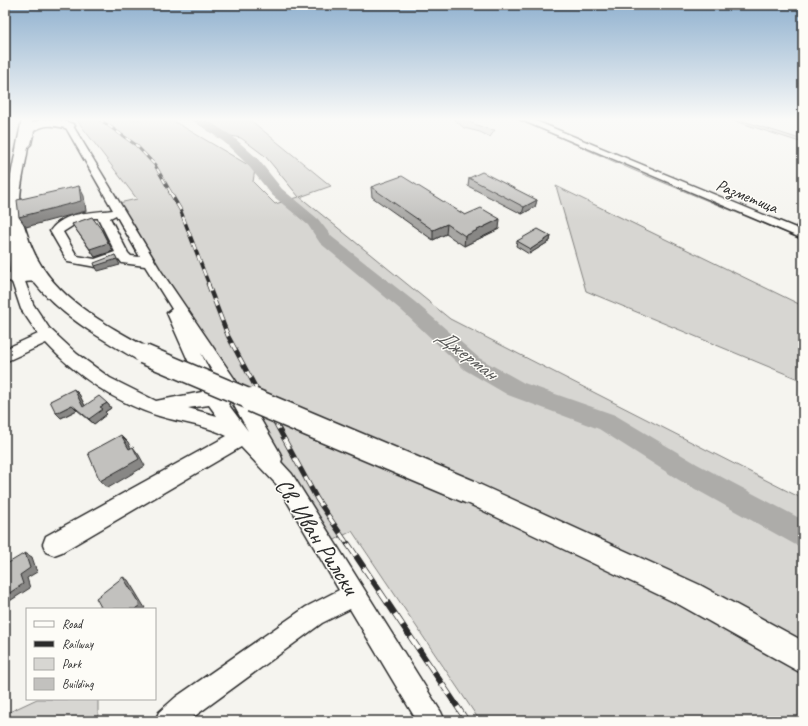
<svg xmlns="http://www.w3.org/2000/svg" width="808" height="726" font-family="Caveat,sans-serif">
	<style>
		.green { fill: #d7d6d2; stroke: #81807e }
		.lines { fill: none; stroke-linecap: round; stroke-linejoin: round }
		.river { fill: #adaca9; fill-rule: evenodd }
		.minor-casing { stroke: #2b2b2b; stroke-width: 3 }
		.major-casing { stroke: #2b2b2b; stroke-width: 3 }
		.minor { fill: #fdfcf7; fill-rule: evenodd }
		.major { fill: #fdfcf7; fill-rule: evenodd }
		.rail-far4-casing { stroke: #2b2b2b; stroke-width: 3 }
		.rail-far3-casing { stroke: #2b2b2b; stroke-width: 3.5 }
		.rail-far2-casing { stroke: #2b2b2b; stroke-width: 4.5 }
		.rail-far1-casing { stroke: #2b2b2b; stroke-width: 5 }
		.rail-casing { stroke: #2b2b2b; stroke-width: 6 }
		.rail-far4 { stroke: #fdfcf7; stroke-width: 2; stroke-dasharray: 5.5; stroke-linecap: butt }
		.rail-far3 { stroke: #fdfcf7; stroke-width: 2.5; stroke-dasharray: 7; stroke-linecap: butt }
		.rail-far2 { stroke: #fdfcf7; stroke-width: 3; stroke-dasharray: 8; stroke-linecap: butt }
		.rail-far1 { stroke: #fdfcf7; stroke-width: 3.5; stroke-dasharray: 11; stroke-linecap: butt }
		.rail { stroke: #fdfcf7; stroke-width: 4.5; stroke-dasharray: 14; stroke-linecap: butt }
		.major-bridge-far1-casing { stroke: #2b2b2b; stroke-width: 22; stroke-linecap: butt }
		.major-bridge-casing { stroke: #2b2b2b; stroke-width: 27; stroke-linecap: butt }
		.major-bridge-far1 { stroke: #fdfcf7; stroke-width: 19 }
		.major-bridge { stroke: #fdfcf7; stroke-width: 24 }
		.wall { fill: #a7a6a3; stroke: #2b2b2b }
		.shaded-wall { fill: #888785; stroke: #2b2b2b }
		.building { fill: #c2c1be; stroke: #2b2b2b }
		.labels { text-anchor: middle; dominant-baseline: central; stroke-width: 3; stroke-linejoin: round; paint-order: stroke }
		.far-street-label { font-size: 17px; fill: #2b2b2b; stroke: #fdfcf7 }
		.water-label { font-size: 21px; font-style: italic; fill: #585857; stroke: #fdfcf7 }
		.near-street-label { font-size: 24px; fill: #2b2b2b; stroke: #fdfcf7 }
	</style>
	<rect width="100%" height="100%" fill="#f5f4ef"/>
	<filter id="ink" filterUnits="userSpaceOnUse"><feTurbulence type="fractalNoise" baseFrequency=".025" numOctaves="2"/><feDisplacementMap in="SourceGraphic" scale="8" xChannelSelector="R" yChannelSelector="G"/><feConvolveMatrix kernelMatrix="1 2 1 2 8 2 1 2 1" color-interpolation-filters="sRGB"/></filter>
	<g filter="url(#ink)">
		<g class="green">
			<polygon points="76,119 170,119 255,169 253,182 275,204 299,197 265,156 241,138 211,132 191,119 249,119 331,186 300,197 450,319 803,499 803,721 480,721 352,531 325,545 114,204 137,199"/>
			<path d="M454,119C468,119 481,129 495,130L490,137L480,132L464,128Z"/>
			<polygon points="518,119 532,119 674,181 793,229 803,217 803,240 633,170"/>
			<polygon points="729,119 737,119 803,140 803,143"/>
			<polygon points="556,186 803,306 803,381 586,291"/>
			<polygon points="37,699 98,699 98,721 5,721 5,714"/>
		</g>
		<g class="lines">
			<polygon class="river" points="191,119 205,119 232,136 257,158 282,189 318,219 332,237 415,302 479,358 524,383 615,415 697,464 803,520 803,549 679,480 599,429 508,395 465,370 401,310 320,243 308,225 272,195 247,164 224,142"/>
			<g class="minor-casing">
				<g id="minor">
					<polygon points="519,119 531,119 803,231 803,239"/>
					<path d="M69,123L73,126L161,271L251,403L280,453L282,459L281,462L292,474L441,712L445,721H417L350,609L322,623L188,721H155L159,712L176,697L306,607L339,590L278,486L241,447L62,552L54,555L46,552L43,544L46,536L227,436C206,425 182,423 159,416C117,403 76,376 46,343L5,362V349L38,334L21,309L12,282L5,280V272L23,276L33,304L49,328L77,354L110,378L156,401L202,392L167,313L172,309L145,266L122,263L119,259L96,267L68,262L50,231C64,211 92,213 113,210L65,126ZM116,215L140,257L131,256L128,253L110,218ZM91,218H98L115,252L95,259L77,256L63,232L77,223ZM201,353L226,393L219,391ZM231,400L248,431L228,404ZM209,405L217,416L188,408Z"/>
				</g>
			</g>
			<g class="major-casing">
				<g id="major">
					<path d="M22,119H32V123C46,117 59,119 73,124L75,126L69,129C56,126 46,123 34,131L31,144L28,147C26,164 20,183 20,201C20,213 23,223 27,234C44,293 99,321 150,349L153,354L150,359L143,361L136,359C99,337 61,316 34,282C26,280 20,285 12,283L10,279L6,201Z"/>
					<polygon points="470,480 700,585 803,641 803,674 680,605 461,500 458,492 461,484"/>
				</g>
			</g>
			<use href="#minor" class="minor"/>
			<use href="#major" class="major"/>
			<g class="rail-far4-casing">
				<polyline id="rail-far4" points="99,119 136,145 155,165 171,193"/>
			</g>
			<g class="rail-far3-casing">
				<polyline id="rail-far3" points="170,192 180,209 209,285"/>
			</g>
			<g class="rail-far2-casing">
				<polyline id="rail-far2" points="208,284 228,336 263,401"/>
			</g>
			<g class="rail-far1-casing">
				<polyline id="rail-far1" points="263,400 317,499 348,545"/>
			</g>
			<g class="rail-casing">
				<polyline id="rail" points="348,544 467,721"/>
			</g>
			<use href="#rail-far4" class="rail-far4"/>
			<use href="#rail-far3" class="rail-far3"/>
			<use href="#rail-far2" class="rail-far2"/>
			<use href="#rail-far1" class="rail-far1"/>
			<use href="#rail" class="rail"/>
			<g class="major-bridge-far1-casing">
				<polyline id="major-bridge-far1" points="143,354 254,401"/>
			</g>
			<g class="major-bridge-casing">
				<polyline id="major-bridge" points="252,400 470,492"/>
			</g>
			<use href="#major-bridge-far1" class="major-bridge-far1"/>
			<use href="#major-bridge" class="major-bridge"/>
		</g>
		<g class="wall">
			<polygon points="469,178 537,200 535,207 522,214 468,186"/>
			<polygon points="371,187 465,215 499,229 464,246 446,234 433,240 372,197"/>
			<polygon points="72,224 101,229 113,251 95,257"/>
			<polygon points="551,236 550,241 529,254 516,246 517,241"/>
			<polygon points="74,389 79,394 85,406 107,403 111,408 105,412 107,414 94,424 77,410 61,418"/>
		</g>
		<g class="shaded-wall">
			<polygon points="79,186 84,196 86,211 26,227 19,217"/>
			<polygon points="537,200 535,207 522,214 524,207"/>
			<polygon points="500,219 499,229 464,246 465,236"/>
			<polygon points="447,224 446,234 433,240 433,230"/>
			<polygon points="101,229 113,251 95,257 90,249"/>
			<polygon points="551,236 550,241 529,254 531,249"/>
			<polygon points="115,255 120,265 98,271 95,266"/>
			<polygon points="74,389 79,394 88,412 83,407"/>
			<polygon points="107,403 111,408 105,412 107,414 94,424 89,419 100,407"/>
			<polygon points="72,405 77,410 61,418 56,413"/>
			<polygon points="121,435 128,442 135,457 129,449"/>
			<polygon points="133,447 139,455 145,466 108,488 100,481"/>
			<polygon points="25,553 32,557 37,572 27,578 30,588 5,604 5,596"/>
			<polygon points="123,577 128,580 145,608 144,609 135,609"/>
		</g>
		<g class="building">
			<polygon points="482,172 537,200 524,207 469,178"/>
			<polygon points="402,176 465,215 481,208 500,219 465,236 447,224 433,230 371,187"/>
			<polygon points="79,186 81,201 19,217 17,200"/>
			<polygon points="92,217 101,229 108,243 90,249 72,224"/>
			<polygon points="538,229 551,236 531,249 517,241"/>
			<polygon points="115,255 117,259 95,266 94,263"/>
			<polygon points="74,389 83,407 99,396 107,403 100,407 103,409 89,419 72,405 56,413 50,401"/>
			<polygon points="121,435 129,449 133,447 139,459 100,481 88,453"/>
			<polygon points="25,553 30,568 20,575 23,584 5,596 5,565"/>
			<polygon points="123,577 140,605 135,609 102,609 96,598"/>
		</g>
	</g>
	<linearGradient id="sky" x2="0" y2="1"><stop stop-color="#90b1cf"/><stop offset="0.54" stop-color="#fafaf8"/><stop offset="1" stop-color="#fafaf8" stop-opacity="0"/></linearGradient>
	<rect width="808" height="221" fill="url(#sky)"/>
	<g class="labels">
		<g class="far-street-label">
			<text transform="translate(747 196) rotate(22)">Разметица</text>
		</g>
		<g class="water-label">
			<text transform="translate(467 354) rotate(37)">Джерман</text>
		</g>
		<g class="near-street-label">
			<text transform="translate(317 536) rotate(57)">Св. Иван Рилски</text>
		</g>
	</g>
	<rect width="808" height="726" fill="none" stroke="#fdfcf7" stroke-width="20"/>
	<rect x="10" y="10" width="788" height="706" fill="none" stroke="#2b2b2b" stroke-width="1.5" filter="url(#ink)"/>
	<rect x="26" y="608" width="130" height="92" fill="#fdfcf7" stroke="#a9a8a5"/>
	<rect x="34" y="621" width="20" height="6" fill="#fdfcf7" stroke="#a9a8a5"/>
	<text x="62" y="628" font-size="12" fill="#2b2b2b">Road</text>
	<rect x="34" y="641" width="20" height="6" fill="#2b2b2b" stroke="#a9a8a5"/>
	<text x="62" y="648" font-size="12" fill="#2b2b2b">Railway</text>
	<rect x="34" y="658" width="20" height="12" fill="#d7d6d2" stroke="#a9a8a5"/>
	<text x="62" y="668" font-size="12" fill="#2b2b2b">Park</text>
	<rect x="34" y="678" width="20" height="12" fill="#c2c1be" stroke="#a9a8a5"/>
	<text x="62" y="688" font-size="12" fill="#2b2b2b">Building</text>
</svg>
